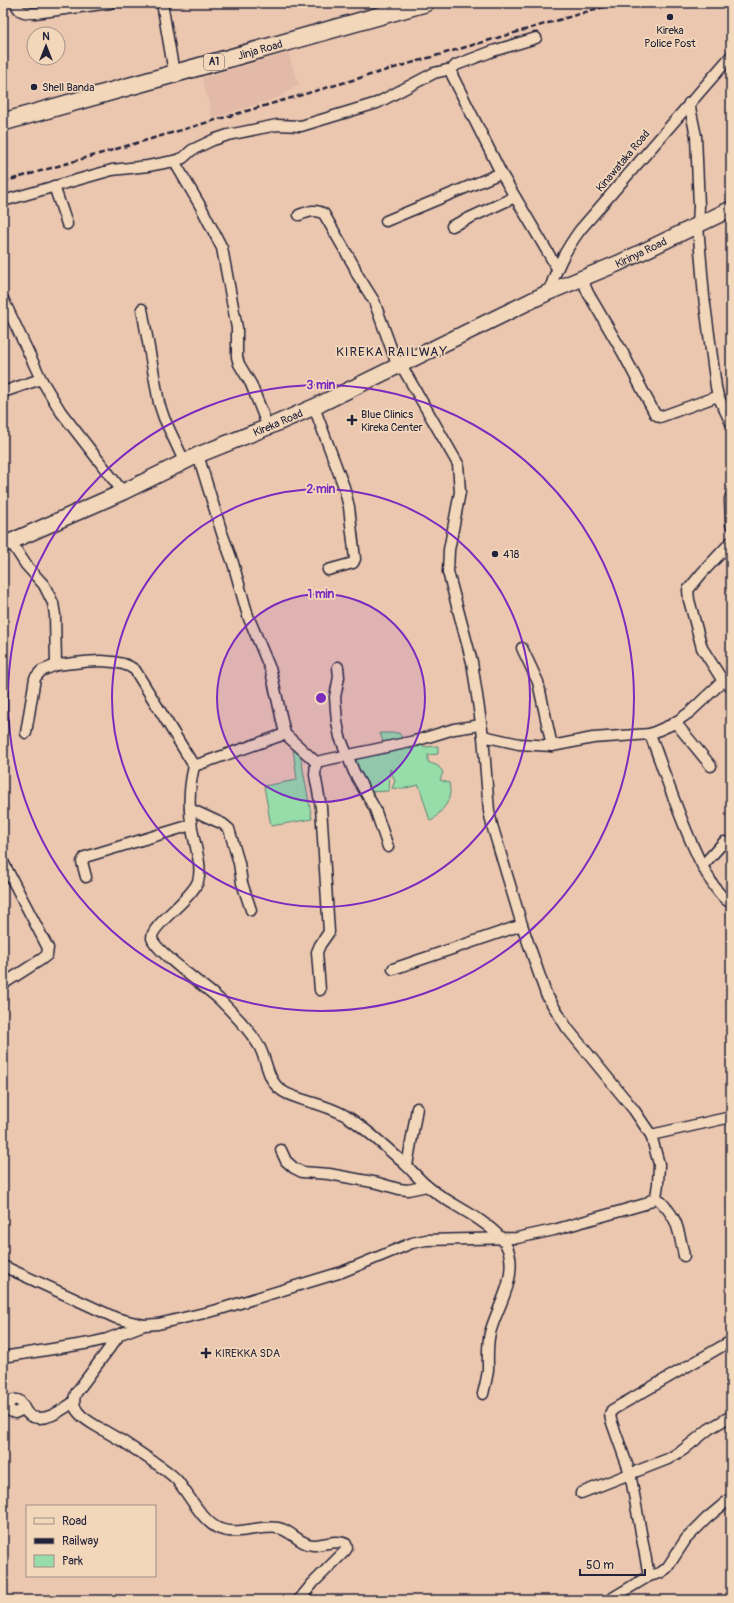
<svg xmlns="http://www.w3.org/2000/svg" width="734" height="1603" font-family="Pangolin,sans-serif">
	<style>
		.built { fill: #e3b9a7 }
		.green { fill: #96ddaa; stroke: #5c8072 }
		.lines { fill: none; stroke-linecap: round; stroke-linejoin: round }
		.minor-casing { stroke: #22223b; stroke-width: 13 }
		.secondary-casing { stroke: #22223b; stroke-width: 18 }
		.trunk-casing { stroke: #22223b; stroke-width: 20 }
		.minor { stroke: #f3d7ba; stroke-width: 10 }
		.secondary { stroke: #f3d7ba; stroke-width: 15 }
		.trunk { stroke: #f3d7ba; stroke-width: 17 }
		.rail { stroke: #22223b; stroke-width: 2.5; stroke-dasharray: 6 3; stroke-linecap: butt }
		.ring { fill: none; stroke: #7b2cbf; stroke-width: 2 }
		.poi-dot { fill: #22223b; stroke: #f3d7ba; stroke-width: 1.5 }
		.labels { text-anchor: middle; dominant-baseline: central; stroke-width: 3.5; stroke-linejoin: round; paint-order: stroke }
		.shield { fill: #f3d7ba; stroke: #615861; stroke-width: 1 }
		.shield-label { font-size: 10px; font-weight: bold; fill: #22223b }
		.poi-label { font-size: 11px; fill: #22223b; stroke: #f3d7ba; text-anchor: start }
		.street-label { font-size: 11px; fill: #22223b; stroke: #f3d7ba }
		.quarter-label { font-size: 13px; letter-spacing: 1px; fill: #22223b; stroke: #f3d7ba }
		.centre { fill: #7b2cbf; stroke: #f3d7ba; stroke-width: 2 }
		.ring-label { font-size: 12px; text-anchor: middle; font-weight: bold; fill: #7b2cbf; stroke: #f3d7ba; stroke-width: 3.5; stroke-linejoin: round; paint-order: stroke }
	</style>
	<rect width="100%" height="100%" fill="#ecc7b0"/>
	<filter id="ink" filterUnits="userSpaceOnUse"><feTurbulence type="fractalNoise" baseFrequency=".025" numOctaves="2"/><feDisplacementMap in="SourceGraphic" scale="8" xChannelSelector="R" yChannelSelector="G"/><feConvolveMatrix kernelMatrix="1 2 1 2 8 2 1 2 1" color-interpolation-filters="sRGB"/></filter>
	<g filter="url(#ink)">
		<polygon class="built" points="288,53 299,85 277,98 213,118 202,78"/>
		<g class="green">
			<path d="M380,733H399L411,750V735H422L423,747L438,746V754L428,755V762L438,766L443,772L440,780L449,783C452,796 448,804 439,813C436,816 435,820 430,821L419,785L402,789L392,788L395,781L390,769L389,791L365,792L353,760L385,747Z"/>
			<polygon points="293,748 299,748 312,819 271,826 264,786 297,780"/>
		</g>
		<g class="lines">
			<g class="minor-casing">
				<g id="minor">
					<path d="M16,3C18,13 27,13 35,13L110,3"/>
					<polyline points="162,3 174,73"/>
					<polyline points="536,38 493,51 456,65 452,69 452,75 501,173 557,268"/>
					<polyline points="689,103 696,136 699,206 698,226 704,297 716,387 718,396 731,423"/>
					<polyline points="174,161 201,207 222,248 237,328 237,357 239,364 251,384 268,427"/>
					<polyline points="54,186 67,224"/>
					<polyline points="3,201 112,170 148,166 174,161 183,158 192,150 213,140 228,135 277,125 301,126 377,103 434,73 447,70 452,71"/>
					<path d="M299,215C308,212 315,208 324,214L354,266L357,274L374,301L398,367"/>
					<polyline points="386,221 501,173"/>
					<polyline points="452,226 515,197"/>
					<polyline points="582,279 588,293 623,353 655,414 660,417 718,396"/>
					<path d="M549,292C557,267 564,252 580,230L731,56"/>
					<polyline points="3,299 41,379 61,412 123,492"/>
					<polyline points="142,309 159,403 164,418 184,461"/>
					<polyline points="3,392 41,379"/>
					<polyline points="314,407 344,487 349,507 355,559 353,563 328,570"/>
					<polyline points="731,496 730,499 731,525"/>
					<path d="M11,542L26,565L44,585L53,603L55,615L56,665C79,663 117,655 135,670L194,766L285,734L271,671L248,616L233,563L222,533L198,455"/>
					<polyline points="522,648 538,682 552,746"/>
					<polyline points="338,667 339,677 335,697 337,722 340,737 354,772 375,809 388,847"/>
					<polyline points="723,681 702,648 689,600 688,590 702,573 731,542"/>
					<polyline points="675,722 711,766"/>
					<polyline points="26,733 35,678 41,671 56,665"/>
					<polyline points="285,734 316,762 415,741 454,729 481,725"/>
					<polyline points="650,734 673,724 690,712 723,681 731,686"/>
					<path d="M483,736L519,744L552,746L593,738L650,734C663,767 702,891 731,903"/>
					<polyline points="316,762 315,775 321,807 329,932 320,945 317,952 320,990"/>
					<path d="M194,766C189,787 188,807 192,828C194,844 203,865 198,881C192,899 151,925 152,938C154,950 207,988 219,999C233,1013 249,1029 259,1046C267,1060 267,1080 281,1090C287,1095 296,1097 304,1100C318,1104 333,1108 346,1116C365,1127 390,1151 407,1166C414,1173 420,1180 427,1186C451,1206 480,1215 502,1239C506,1244 509,1251 510,1257C514,1285 497,1307 490,1333C487,1345 488,1357 488,1370C487,1378 485,1386 483,1394"/>
					<polyline points="190,809 223,824 229,829 239,863 242,883 251,910"/>
					<polyline points="3,862 48,948 47,955 42,959 3,984"/>
					<polyline points="703,865 724,842"/>
					<polyline points="86,877 82,862 85,857 191,825"/>
					<polyline points="393,969 522,925"/>
					<polyline points="651,1135 731,1117"/>
					<polyline points="281,1150 286,1161 294,1168 302,1172 329,1174 378,1183 399,1189 408,1190 427,1186"/>
					<polyline points="407,1166 417,1108"/>
					<path d="M656,1197C678,1217 678,1228 684,1256"/>
					<polyline points="3,1266 116,1318 144,1325 158,1324 217,1310 342,1272 412,1243 426,1240 517,1238 554,1230 645,1204 656,1197 658,1184 659,1164 651,1135 634,1110 567,1028 546,994 522,925 492,825 489,811 483,736 472,662 448,572 449,550 460,492 458,464 401,365"/>
					<path d="M120,1334L76,1393C73,1400 73,1406 78,1412C84,1420 95,1425 103,1430C116,1437 129,1445 142,1454C153,1462 166,1469 176,1479C188,1493 203,1523 220,1529C238,1536 259,1525 278,1528C291,1530 299,1544 313,1545C323,1545 337,1539 346,1544L347,1548L345,1551L313,1583L299,1600"/>
					<polyline points="3,1357 90,1343 107,1339 144,1325"/>
					<path d="M24,1409L15,1413L10,1411L8,1402C26,1393 20,1413 33,1417C47,1422 63,1409 74,1402"/>
					<polyline points="581,1493 668,1459 683,1450 709,1429 731,1416"/>
					<polyline points="649,1576 660,1573 667,1568 686,1539 707,1518 731,1498"/>
					<polyline points="609,1600 649,1576 630,1473 611,1420 610,1414 612,1410 731,1341"/>
				</g>
			</g>
			<g class="secondary-casing">
				<g id="secondary">
					<path id="s1" d="M3,545L123,492L198,455L268,427L314,407L549,292L619,263L731,209"/>
				</g>
			</g>
			<g class="trunk-casing">
				<g id="trunk">
					<path id="s2" d="M3,122L425,3"/>
				</g>
			</g>
			<use href="#minor" class="minor"/>
			<use href="#secondary" class="secondary"/>
			<use href="#trunk" class="trunk"/>
			<polyline class="rail" points="3,182 617,3"/>
		</g>
	</g>
	<circle cx="321" cy="698" r="104" fill="#7b2cbf" fill-opacity=".12"/>
	<g class="ring">
		<circle cx="321" cy="698" r="104"/>
		<circle cx="321" cy="698" r="209"/>
		<circle cx="321" cy="698" r="313"/>
	</g>
	<g class="poi-dot">
		<circle cx="670" cy="17" r="4"/>
		<circle cx="34" cy="87" r="4"/>
		<path d="M350 414h4v4h4v4h-4v4h-4v-4h-4v-4h4z"/>
		<circle cx="495" cy="554" r="4"/>
		<path d="M204 1347h4v4h4v4h-4v4h-4v-4h-4v-4h4z"/>
	</g>
	<g class="labels">
		<rect class="shield" x="204" y="54" width="20" height="16" rx="3"/>
		<g class="shield-label">
			<text x="214" y="62">A1</text>
		</g>
		<g class="poi-label">
			<text x="670" y="30" text-anchor="middle">Kireka<tspan x="670" dy="13">Police Post</tspan></text>
			<text x="42" y="87">Shell Banda</text>
			<text x="361" y="414">Blue Clinics<tspan x="361" dy="13">Kireka Center</tspan></text>
			<text x="503" y="554">418</text>
			<text x="215" y="1353">KIREKKA SDA</text>
		</g>
		<g class="street-label">
			<text stroke="none"><textPath href="#s2" startOffset="267">Jinja Road</textPath></text>
			<text transform="translate(623 161) rotate(-50)">Kinawataka Road</text>
			<text stroke="none"><textPath href="#s1" startOffset="702">Kirinya Road</textPath></text>
			<text stroke="none"><textPath href="#s1" startOffset="301">Kireka Road</textPath></text>
		</g>
		<g class="quarter-label">
			<text x="392" y="352">KIREKA RAILWAY</text>
		</g>
	</g>
	<circle cx="321" cy="698" r="6" class="centre"/>
	<g class="ring-label">
		<text x="321" y="389">3 min</text>
		<text x="321" y="493">2 min</text>
		<text x="321" y="598">1 min</text>
	</g>
	<rect width="734" height="1603" fill="none" stroke="#f3d7ba" stroke-width="16"/>
	<rect x="8" y="8" width="718" height="1587" fill="none" stroke="#22223b" stroke-width="1.5" filter="url(#ink)"/>
	<rect x="26" y="1505" width="130" height="72" fill="#f3d7ba" stroke="#9f8f87"/>
	<rect x="34" y="1518" width="20" height="6" fill="#f3d7ba" stroke="#9f8f87"/>
	<text x="62" y="1525" font-size="12" fill="#22223b">Road</text>
	<rect x="34" y="1538" width="20" height="6" fill="#22223b" stroke="#9f8f87"/>
	<text x="62" y="1545" font-size="12" fill="#22223b">Railway</text>
	<rect x="34" y="1555" width="20" height="12" fill="#96ddaa" stroke="#9f8f87"/>
	<text x="62" y="1565" font-size="12" fill="#22223b">Park</text>
	<g transform="translate(46 46)"><circle r="19" fill="#f3d7ba" stroke="#9f8f87"/>
	<path d="M0-3L7 15L0 10L-7 15Z" fill="#22223b"/>
	<text y="-6" font-size="11" font-weight="bold" text-anchor="middle" fill="#22223b">N</text>
	</g>
	<path d="M580 1569v6h65v-6" fill="none" stroke="#22223b" stroke-width="2"/>
	<text x="586" y="1569" font-size="12" fill="#22223b" stroke="#f3d7ba" stroke-width="3" paint-order="stroke">50 m</text>
</svg>
